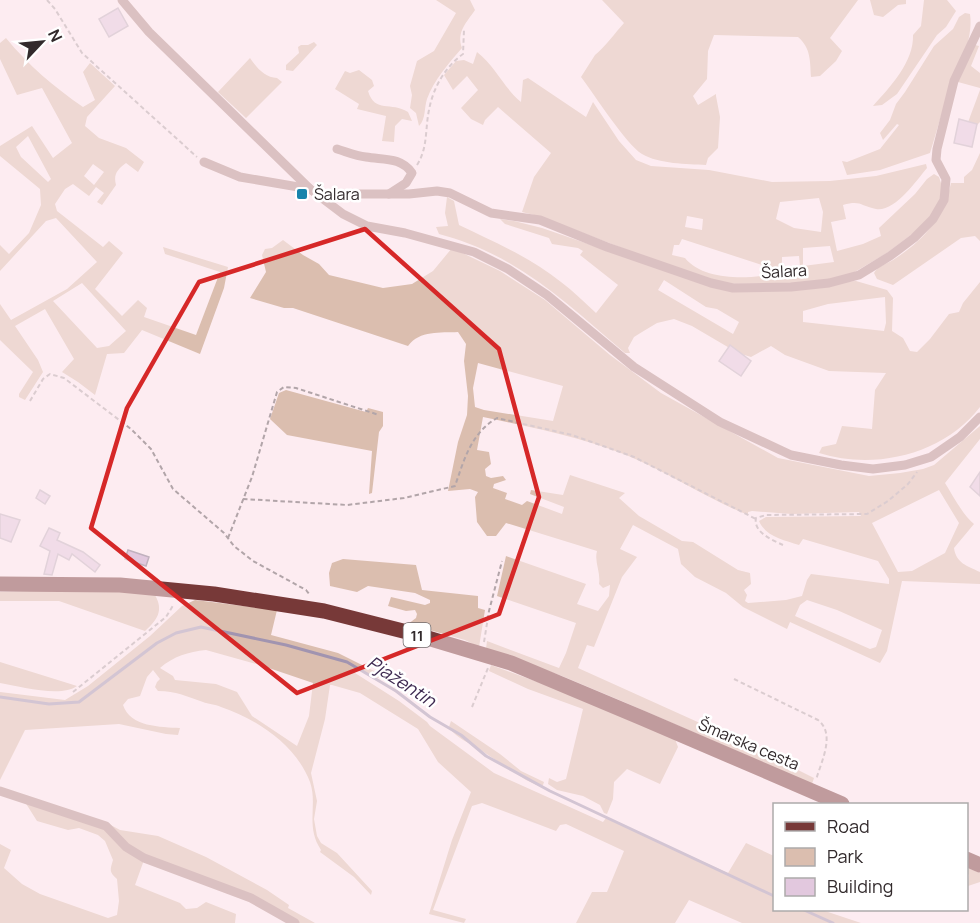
<svg xmlns="http://www.w3.org/2000/svg" width="980" height="923" font-family="Manrope,sans-serif">
	<style>
		.green { fill: #dbbeaf; fill-rule: evenodd }
		.lines { fill: none; stroke-linecap: round; stroke-linejoin: round }
		.stream { stroke: #a194b0; stroke-width: 3 }
		.building { fill: #e2c8de; stroke: #c1b1be; stroke-width: 1.5 }
		.path { stroke: #b2a5a9; stroke-width: 2; stroke-dasharray: 4.5 3; stroke-linecap: butt }
		.minor { stroke: #b28c8a; stroke-width: 9 }
		.primary { stroke: #773938; stroke-width: 15 }
		.marked { fill: none; stroke: #d62828; stroke-width: 4.5; stroke-linejoin: round }
		.poi-dot { fill: #1884ac; stroke: #fff; stroke-width: 2 }
		.labels { text-anchor: middle; dominant-baseline: central; stroke-width: 5; stroke-linejoin: round; paint-order: stroke }
		.shield { fill: #fff; stroke: #706a6b; stroke-width: 1.5 }
		.shield-label { font-size: 15px; font-weight: bold; fill: #322a2c }
		.poi-label { font-size: 16px; fill: #322a2c; stroke: #fff; text-anchor: start }
		.street-label { font-size: 16px; fill: #322a2c; stroke: #fff }
		.water-label { font-size: 18px; font-style: italic; fill: #3f2b52; stroke: #fff }
	</style>
	<rect width="100%" height="100%" fill="#fdecf1"/>
	<g class="green">
		<path d="M436,0H470L475,10C467,22 456,32 462,48C448,64 434,80 427,99C424,108 426,119 419,126L416,113L410,108L412,95L410,86L417,61L434,51L456,13Z"/>
		<path d="M602,0H858L830,38L842,51L836,61L820,76L811,77C810,61 811,48 798,37L714,35L708,51L707,79L693,96L698,105L716,94V96L720,117L718,148L708,158L706,165C687,164 659,164 642,154C626,144 594,94 581,77L595,55C605,47 615,33 624,23Z"/>
		<polygon points="870,0 906,0 906,4 898,5 883,17 874,15"/>
		<path d="M924,0H947L956,11L946,27L937,35L897,94L882,105L873,106C890,87 914,62 913,35L921,26Z"/>
		<path d="M965,13L970,14C974,41 957,70 948,95C941,114 936,134 930,153L880,170L847,175L842,161L847,162L880,149L899,125L897,124L883,140L880,133L890,120L896,104L905,92L934,46L953,29L959,17Z"/>
		<path d="M6,38C28,65 54,87 83,107L95,100L83,72L90,63L115,86L87,117L85,126L99,138L126,148L144,162L138,172L126,163C118,169 113,174 116,185L102,205L97,202L104,193L96,187L89,196L73,184L65,189L55,204L57,211L103,247L109,241L123,253L95,289L122,316L138,300L147,308L144,317L196,335L220,272L165,254L163,247L228,267L224,288L200,354L142,330L124,353L107,354L95,395L78,382L62,372L74,359L45,309L15,326L38,360L43,372L25,400L19,397V394L33,372L0,340V304L11,320L67,289L97,262L56,218L46,221L0,271V245L9,254L29,233L41,205L40,189L0,156V146L32,126L53,158L72,143L42,88L17,95L0,59V43ZM28,136L51,179L48,182L21,157L16,147ZM93,164L104,172L94,185L84,176ZM82,283L126,331L109,346L97,348L53,301Z"/>
		<polygon points="314,42 317,45 293,71 286,70 286,65 299,53 298,47 301,45 308,45"/>
		<polygon points="975,45 979,46 971,66 980,73 980,88 958,82"/>
		<path d="M477,52C495,66 504,88 521,102L523,80L528,78L586,117L593,102L619,141L636,160L651,166L709,170L772,182L830,181L876,176L926,164L927,168C916,181 895,212 876,209C860,206 861,200 843,205L846,219L831,222L837,251L863,244L881,236L879,228L915,194L927,179L934,174L939,177L942,186L940,200L932,214L920,228L887,253L853,273L830,280L801,283L725,284L640,255L542,217L522,212L534,177L551,153L498,107L485,120L483,125L471,119L461,108L478,90L467,76L453,90L444,75L456,61L464,60L473,64ZM819,198L823,212L821,232L794,228L776,219L780,202ZM687,216L703,219L702,230L685,227ZM682,239L762,265L761,276C737,279 701,278 685,258L672,255L674,245H679ZM830,246L834,262L803,266V248ZM799,256L800,266L782,267V257Z"/>
		<path d="M250,58C256,67 265,78 277,78L282,82L246,118L218,92Z"/>
		<path d="M359,70L372,80L374,86L368,91C375,114 391,101 408,112L412,121L402,119L395,126L394,142L382,141L386,116L357,109L359,104L335,89L345,71L350,73Z"/>
		<polygon points="980,90 980,122 976,126 967,125"/>
		<path d="M980,153V241L975,236L961,238L893,285L877,279L874,273C878,266 886,264 893,260C924,240 943,219 951,183H964V177L972,170Z"/>
		<path d="M447,197L454,201L459,225C494,242 530,257 561,282C573,291 584,302 596,313L618,285L580,255L583,251L578,248L552,244L549,238L505,224L500,219L514,221L542,228L713,287L856,281L887,290L893,298L892,331L903,338L910,351L917,352L930,339L949,314L959,312L963,303L980,282V407C944,454 875,471 819,453L822,447L836,444L842,426L872,429L875,390L886,373L829,371L785,355L771,346L751,357L738,353L692,326L674,319L657,323L642,332L634,337L628,348L630,353H625C565,302 518,255 439,234L436,227L448,226L445,213ZM664,280L706,307L717,309L739,322L733,334L658,290ZM885,297L886,323L884,331L803,322V311L828,304Z"/>
		<path d="M283,240L303,255L319,264L329,275L383,288L412,284L433,271L452,248L500,271L545,300L610,355L661,393L778,458L869,476L900,473L923,469L934,465L980,426V439L945,483C953,496 963,515 974,524L954,548C956,563 967,566 980,572V584L902,581L887,651L880,663L790,622L787,629L743,607L726,593L695,577L681,564L678,549L633,525L620,549L637,557L622,577L594,647L587,645L578,668L742,742L814,778L812,784L624,702L562,676L486,649L487,641L559,668L566,653L576,623L497,596L506,556L586,584L577,604L598,611L609,596L610,585L603,588L599,584C601,572 594,562 597,551L506,523L496,536H487L477,522L475,497L478,492L470,489L448,491L458,442L467,415L468,396L464,361L466,344L458,332C440,333 420,330 408,346L293,308H284L250,298L266,272L262,255L265,249L272,248ZM478,363L563,386L553,421L484,410L475,407L473,388ZM483,417C535,428 593,439 642,462C678,479 711,500 748,515V512L752,511L792,514L859,512L861,516L766,517L759,521C766,537 784,540 799,545L803,539L878,561L889,579V584L811,574L807,580L802,596L786,600L748,603L745,601L747,595L744,590L751,584L750,573L738,570L693,542L682,541L639,516L619,498L625,493L570,475L563,495L531,490L530,494L564,507L562,514L527,501L522,505L505,499L507,493L493,488L494,484L506,480L503,476L491,478L486,476L485,469L491,464L489,452L477,450ZM939,490L959,523L945,553L912,571L898,572L872,523ZM807,600L837,610L882,630L876,647L870,649L795,616L800,605Z"/>
		<polygon points="286,390 366,412 368,408 383,412 383,426 379,432 372,493 369,494 372,451 287,435 270,419 279,393"/>
		<polygon points="343,559 416,565 422,590 478,596 478,608 485,610 479,647 465,640 408,624 416,618 417,614 415,610 406,611 388,606 391,597 425,605 430,603 430,600 415,593 368,586 357,592 330,586 329,573 332,563"/>
		<path d="M60,590L127,592L155,595C164,611 157,620 145,631L59,601H0V592Z"/>
		<path d="M195,600L277,610L271,635L338,653L382,675L378,678L355,667V673L399,701L427,722L430,726L494,773L603,822L606,818L728,873L746,843L774,856V910H822L861,923H742L689,900L675,923H576L592,892H607L624,851L566,824L560,825L556,831L482,803L472,806L433,910L466,919L464,923L429,914L452,840L471,792L438,762L418,729L360,693L332,685H330L325,719L311,773L317,801L314,819L317,836L321,843L337,853L372,891L371,895L354,877L320,852L321,850C305,826 318,805 310,782C296,745 257,719 221,707C215,704 208,704 203,702C185,696 177,691 158,691L155,687L157,682L160,679L153,670L147,677L140,696L128,699L123,705C130,727 161,727 180,728L178,735L166,734L119,724L25,730L0,780V692L65,700L88,686L150,636L182,606ZM206,650L260,665L313,683L309,716L297,746L252,716L237,692L216,684L175,680L173,676L160,668C174,656 188,652 206,650Z"/>
		<path d="M0,662L77,686C61,698 19,686 0,683Z"/>
		<polygon points="491,665 546,685 675,739 678,747 660,784 627,769 614,782 613,799 607,814 604,813 600,805 583,796 557,790 548,784 549,778 557,782 566,779 583,709 528,689 489,671"/>
		<path d="M451,721L500,754L521,771L544,782L543,785L541,787L526,780L473,745C464,741 454,735 449,727Z"/>
		<path d="M25,802L103,827L144,860L135,885L180,903L186,909L197,908L206,902L236,914L235,923H0V844L11,850L4,868L22,884L40,894L108,918L117,915L119,901L117,879C109,872 110,870 113,860L105,841L98,835L79,828L68,830L37,821Z"/>
		<polygon points="107,823 120,830 158,836 206,857 267,890 289,905 288,908 315,923 299,923 134,850"/>
		<polygon points="966,867 980,873 980,882 968,886 969,875 967,873"/>
	</g>
	<g class="lines">
		<g class="stream">
			<polyline points="0,697 49,704 79,702 157,643 176,633 201,627 286,645 347,662 396,691 430,717 461,735 486,756 550,791 774,896"/>
			<polyline points="804,910 833,923"/>
		</g>
	</g>
	<g class="building">
		<polygon points="118,8 128,26 109,37 99,19"/>
		<polygon points="959,119 977,124 972,147 954,143"/>
		<polygon points="730,345 751,361 741,376 719,361"/>
		<polygon points="980,472 980,496 970,487"/>
		<polygon points="40,490 50,496 45,504 36,498"/>
		<polygon points="0,514 20,520 11,542 0,538"/>
		<polygon points="49,528 60,533 57,540 83,552 100,565 95,572 72,554 69,560 58,554 52,575 44,574 50,551 40,546"/>
		<polygon points="128,550 149,557 146,566 125,559"/>
	</g>
	<g class="lines">
		<g class="path">
			<polyline points="47,0 55,9 82,53 197,157"/>
			<path d="M417,165C428,148 425,129 429,110C433,88 445,67 463,54L464,30"/>
			<polyline points="30,401 43,379 50,374 64,378 131,429 151,449 173,489 224,533 234,546 253,561 306,590 310,595"/>
			<path d="M243,499L347,505L404,498L455,486C464,460 471,433 497,418L572,435L634,457L756,519"/>
			<polyline points="228,538 252,477 277,392 284,387 296,388 379,415"/>
			<path d="M783,545C772,540 753,532 756,518L766,515L867,514L888,501L908,484L917,472"/>
			<polyline points="484,642 489,611 502,561"/>
			<path d="M734,679L818,720C836,734 821,762 816,780"/>
			<polyline points="73,692 166,617 174,604"/>
			<polyline points="472,707 488,668"/>
		</g>
		<g class="minor">
			<polyline points="122,0 149,32 310,189 343,214 367,226 405,233 474,252 508,269 547,295 634,367 720,422 791,455 841,465 873,469 905,465 931,457 960,437 980,417"/>
			<path d="M337,149C347,152 356,156 366,157C384,160 401,157 412,173L406,183L389,194"/>
			<polyline points="204,162 240,177 310,189"/>
			<polyline points="319,197 333,194 409,194 437,191 450,193 491,213 540,220 607,247 711,283 733,288 791,287 829,283 859,275 890,256 914,238 933,219 944,200 946,179 936,160 937,149 954,81 980,26"/>
			<polyline points="0,791 106,826 126,847 144,858 251,898 295,923"/>
		</g>
		<g class="primary">
			<polyline points="0,584 120,585 214,594 324,611 411,633 511,663 642,718 842,804"/>
			<polyline points="966,859 980,865"/>
		</g>
	</g>
	<path d="M0 0H980V923H0ZM365,229L499,349L539,497L499,614L297,693L91,528L127,408L199,282Z" fill="#fdecf1" fill-opacity=".55" fill-rule="evenodd"/>
	<path class="marked" d="M365,229L499,349L539,497L499,614L297,693L91,528L127,408L199,282Z"/>
	<rect class="poi-dot" x="296" y="188" width="12" height="12" rx="3"/>
	<g class="labels">
		<rect class="shield" x="403.5" y="623" width="27" height="24" rx="4.5"/>
		<g class="shield-label">
			<text x="417" y="635">11</text>
		</g>
		<g class="poi-label">
			<text x="314" y="194">Šalara</text>
		</g>
		<g class="street-label">
			<text transform="translate(784 271) rotate(-3)">Šalara</text>
			<text transform="translate(749 744) rotate(23)">Šmarska cesta</text>
		</g>
		<g class="water-label">
			<text transform="translate(402 681) rotate(33)">Pjažentin</text>
		</g>
	</g>
	<rect x="773" y="803" width="195" height="108" fill="#ffffff" stroke="#adaaab" stroke-width="1.5"/>
	<rect x="785" y="822" width="30" height="9" fill="#773938" stroke="#adaaab" stroke-width="1.5"/>
	<text x="827" y="833" font-size="18" fill="#322a2c">Road</text>
	<rect x="785" y="848" width="30" height="18" fill="#dbbeaf" stroke="#adaaab" stroke-width="1.5"/>
	<text x="827" y="863" font-size="18" fill="#322a2c">Park</text>
	<rect x="785" y="878" width="30" height="18" fill="#e2c8de" stroke="#adaaab" stroke-width="1.5"/>
	<text x="827" y="893" font-size="18" fill="#322a2c">Building</text>
	<g transform="translate(42 42) rotate(64)" stroke="#ffffff" stroke-width="4.5" paint-order="stroke">
	<path d="M0-4.5L10 22L0 15L-10 22Z" fill="#322a2c"/>
	<text y="-9" font-size="16" font-weight="bold" text-anchor="middle" fill="#322a2c">N</text>
	</g>
</svg>
